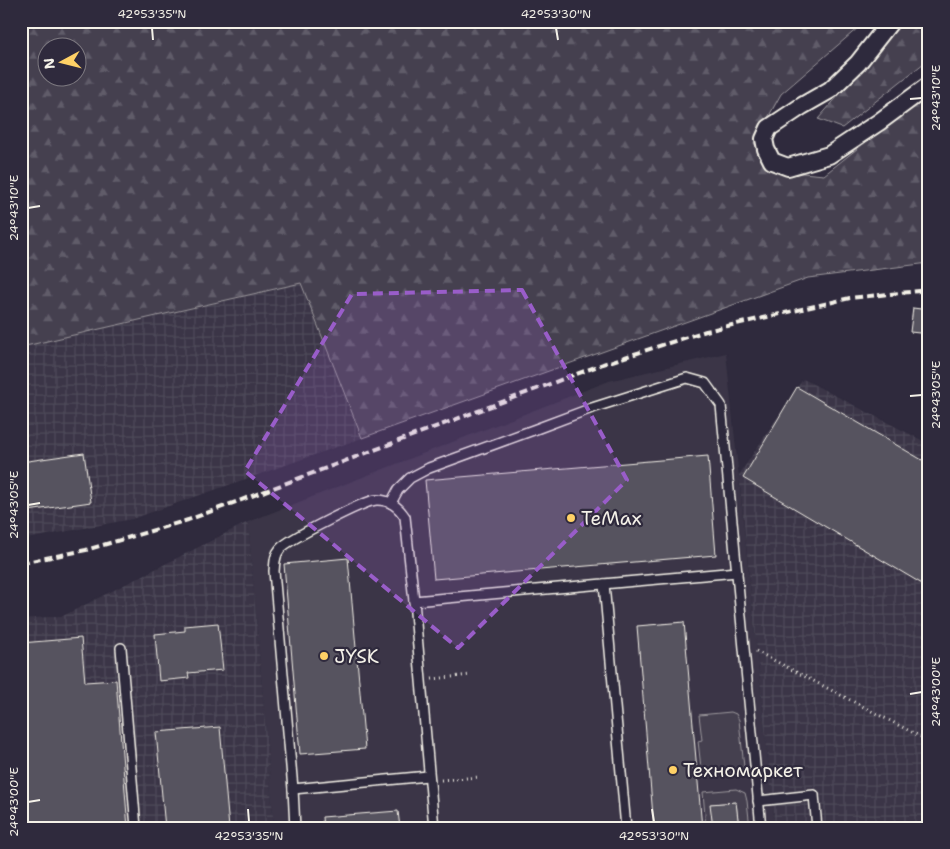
<svg xmlns="http://www.w3.org/2000/svg" width="950" height="849" font-family="'Shantell Sans',sans-serif">
	<style>
		.built { fill: #3b3647 }
		.industrial { fill: url(#industrial-grid) }
		.grass { fill: #454050; stroke: #9c989c }
		.forest { fill: url(#forest-firs); stroke: #9c989c; fill-rule: evenodd }
		.building { fill: #56525f; stroke: #f4f1e8 }
		.lines { fill: none; stroke-linecap: round; stroke-linejoin: round }
		.lane-casing { stroke: #f4f1e8; stroke-width: 12 }
		.street-casing { stroke: #f4f1e8; stroke-width: 20 }
		.path { stroke: #f4f1e8; stroke-width: 3; stroke-dasharray: 1 4; stroke-linecap: butt }
		.lane { stroke: #2f2a3d; stroke-width: 9 }
		.street { stroke: #2f2a3d; stroke-width: 16 }
		.rail { stroke: #f4f1e8; stroke-width: 4; stroke-dasharray: 8 4; stroke-linecap: butt }
		.marked { fill: #995dc9; fill-opacity: 0.2; stroke: #995dc9; stroke-width: 4; stroke-dasharray: 10 6; stroke-linejoin: round }
		.ticks { fill: none; stroke: #f4f1e8; stroke-width: 2 }
		.poi-dot { fill: #ffd166; stroke: #2f2a3d; stroke-width: 2 }
		.labels { text-anchor: middle; dominant-baseline: central; stroke-width: 4.5; stroke-linejoin: round; paint-order: stroke }
		.poi-label { font-size: 19px; fill: #f4f1e8; stroke: #2f2a3d; text-anchor: start }
		.neatline { fill: none; stroke: #f4f1e8; stroke-width: 2 }
		.ticks-label { font-size: 12px; text-anchor: middle; fill: #f4f1e8 }
	</style>
	<defs>
		<pattern id="industrial-grid" width="8" height="8" patternUnits="userSpaceOnUse" patternTransform="scale(1.25)"><rect width="8" height="8" fill="#3b3647"/><path d="M0 4h8M4 0v8" fill="none" stroke="#4e4a59"/></pattern>
		<pattern id="forest-firs" width="22" height="20" patternUnits="userSpaceOnUse" patternTransform="scale(1.25)"><rect width="22" height="20" fill="#454050"/><path d="M5 1l3.5 6h-7zM16 11l3.5 6h-7z" fill="#605c69"/></pattern>
	</defs>
	<rect width="100%" height="100%" fill="#2f2a3d"/>
	<filter id="ink" filterUnits="userSpaceOnUse"><feTurbulence type="fractalNoise" baseFrequency=".02" numOctaves="2"/><feDisplacementMap in="SourceGraphic" scale="10" xChannelSelector="R" yChannelSelector="G"/><feConvolveMatrix kernelMatrix="1 2 1 2 8 2 1 2 1" color-interpolation-filters="sRGB"/></filter>
	<g filter="url(#ink)">
		<polygon class="built" points="726,353 775,828 274,828 248,522 609,381"/>
		<g class="industrial">
			<polygon points="301,283 362,438 132,519 21,540 21,347"/>
			<polygon points="803,379 929,444 929,828 775,828 739,475"/>
			<polygon points="248,522 274,828 21,828 21,619 63,616"/>
		</g>
		<g class="grass">
			<polygon points="731,712 736,714 739,720 744,767 743,770 740,773 702,777 698,741 702,740 699,715"/>
			<polygon points="736,789 745,793 747,801 750,828 739,828 736,802 711,804 713,828 706,828 703,792"/>
		</g>
		<g class="forest">
			<path d="M21,21H866L781,94L754,143L771,170L824,175L929,92V263L808,278L362,438L301,283L21,347ZM48,48H78V78H48Z"/>
			<polygon points="904,21 929,21 929,59 842,128 818,119"/>
		</g>
		<g class="building">
			<polygon points="913,308 929,310 929,334 910,332"/>
			<polygon points="797,387 929,464 929,588 743,478"/>
			<polygon points="84,453 91,502 21,512 21,462"/>
			<polygon points="708,456 716,555 434,579 425,480"/>
			<polygon points="348,558 365,749 300,754 284,564"/>
			<polygon points="684,622 702,828 654,828 637,626"/>
			<polygon points="218,623 223,670 188,673 189,678 159,681 155,634 185,631 185,626"/>
			<polygon points="81,638 85,682 116,680 128,828 21,828 21,643"/>
			<polygon points="220,727 229,828 165,828 156,732"/>
			<polygon points="736,802 739,828 713,828 710,804"/>
			<polygon points="398,811 400,828 323,828 322,817"/>
		</g>
		<g class="lines">
			<g class="lane-casing">
				<g id="lane">
					<polyline points="391,503 398,490 410,478 429,468 536,429 592,408 687,378 705,383 721,405 761,828"/>
					<polyline points="604,584 626,828"/>
					<polyline points="121,648 136,828"/>
					<polyline points="293,789 428,776"/>
					<polyline points="758,801 814,795 817,828"/>
					<path d="M295,828L293,789L274,571C275,563 274,556 280,549C287,540 365,500 377,500C390,500 398,506 405,517L414,601"/>
					<polyline points="434,828 414,601 737,572"/>
				</g>
			</g>
			<g class="street-casing">
				<polyline id="street" points="891,21 858,63 830,90 802,106 769,128 764,139 766,149 772,161 788,167 829,155 879,122 929,85"/>
			</g>
			<g class="path">
				<polyline points="756,651 929,741"/>
				<polyline points="432,679 471,675"/>
				<polyline points="441,780 480,777"/>
			</g>
			<use href="#lane" class="lane"/>
			<use href="#street" class="street"/>
			<polyline class="rail" points="21,563 86,550 188,520 603,364 706,331 850,298 929,290"/>
		</g>
	</g>
	<path class="marked" d="M522,290L627,480L458,648L245,471L352,294Z"/>
	<path class="ticks" d="M152,28L153,40M556,28L558,40M910,99L922,98M28,208L40,206M910,396L922,395M28,505L40,503M910,694L922,692M28,802L40,800M248,809L249,822M652,809L654,822"/>
	<g class="poi-dot">
		<circle cx="571" cy="518" r="5"/>
		<circle cx="324" cy="656" r="5"/>
		<circle cx="673" cy="770" r="5"/>
	</g>
	<g class="labels">
		<g class="poi-label">
			<text x="581" y="518">ТеМах</text>
			<text x="334" y="656">JYSK</text>
			<text x="683" y="770">Техномаркет</text>
		</g>
	</g>
	<rect width="950" height="849" fill="none" stroke="#2f2a3d" stroke-width="55"/>
	<g transform="translate(62 62) rotate(263)"><circle r="24" fill="#2f2a3d" stroke="#7e7a81"/>
	<path d="M0-4L9 19L0 12L-9 19Z" fill="#ffd166"/>
	<text y="-8" font-size="14" font-weight="bold" text-anchor="middle" fill="#f4f1e8">N</text>
	</g>
	<rect x="28" y="28" width="894" height="794" class="neatline"/>
	<g class="ticks-label">
		<text x="152" y="18">42°53'35"N</text>
		<text x="556" y="18">42°53'30"N</text>
		<text transform="translate(936 98) rotate(-90)" y="4">24°43'10"E</text>
		<text transform="translate(14 208) rotate(-90)" y="4">24°43'10"E</text>
		<text transform="translate(936 395) rotate(-90)" y="4">24°43'05"E</text>
		<text transform="translate(14 505) rotate(-90)" y="4">24°43'05"E</text>
		<text transform="translate(936 692) rotate(-90)" y="4">24°43'00"E</text>
		<text transform="translate(14 802) rotate(-90)" y="4">24°43'00"E</text>
		<text x="249" y="840">42°53'35"N</text>
		<text x="654" y="840">42°53'30"N</text>
	</g>
</svg>
